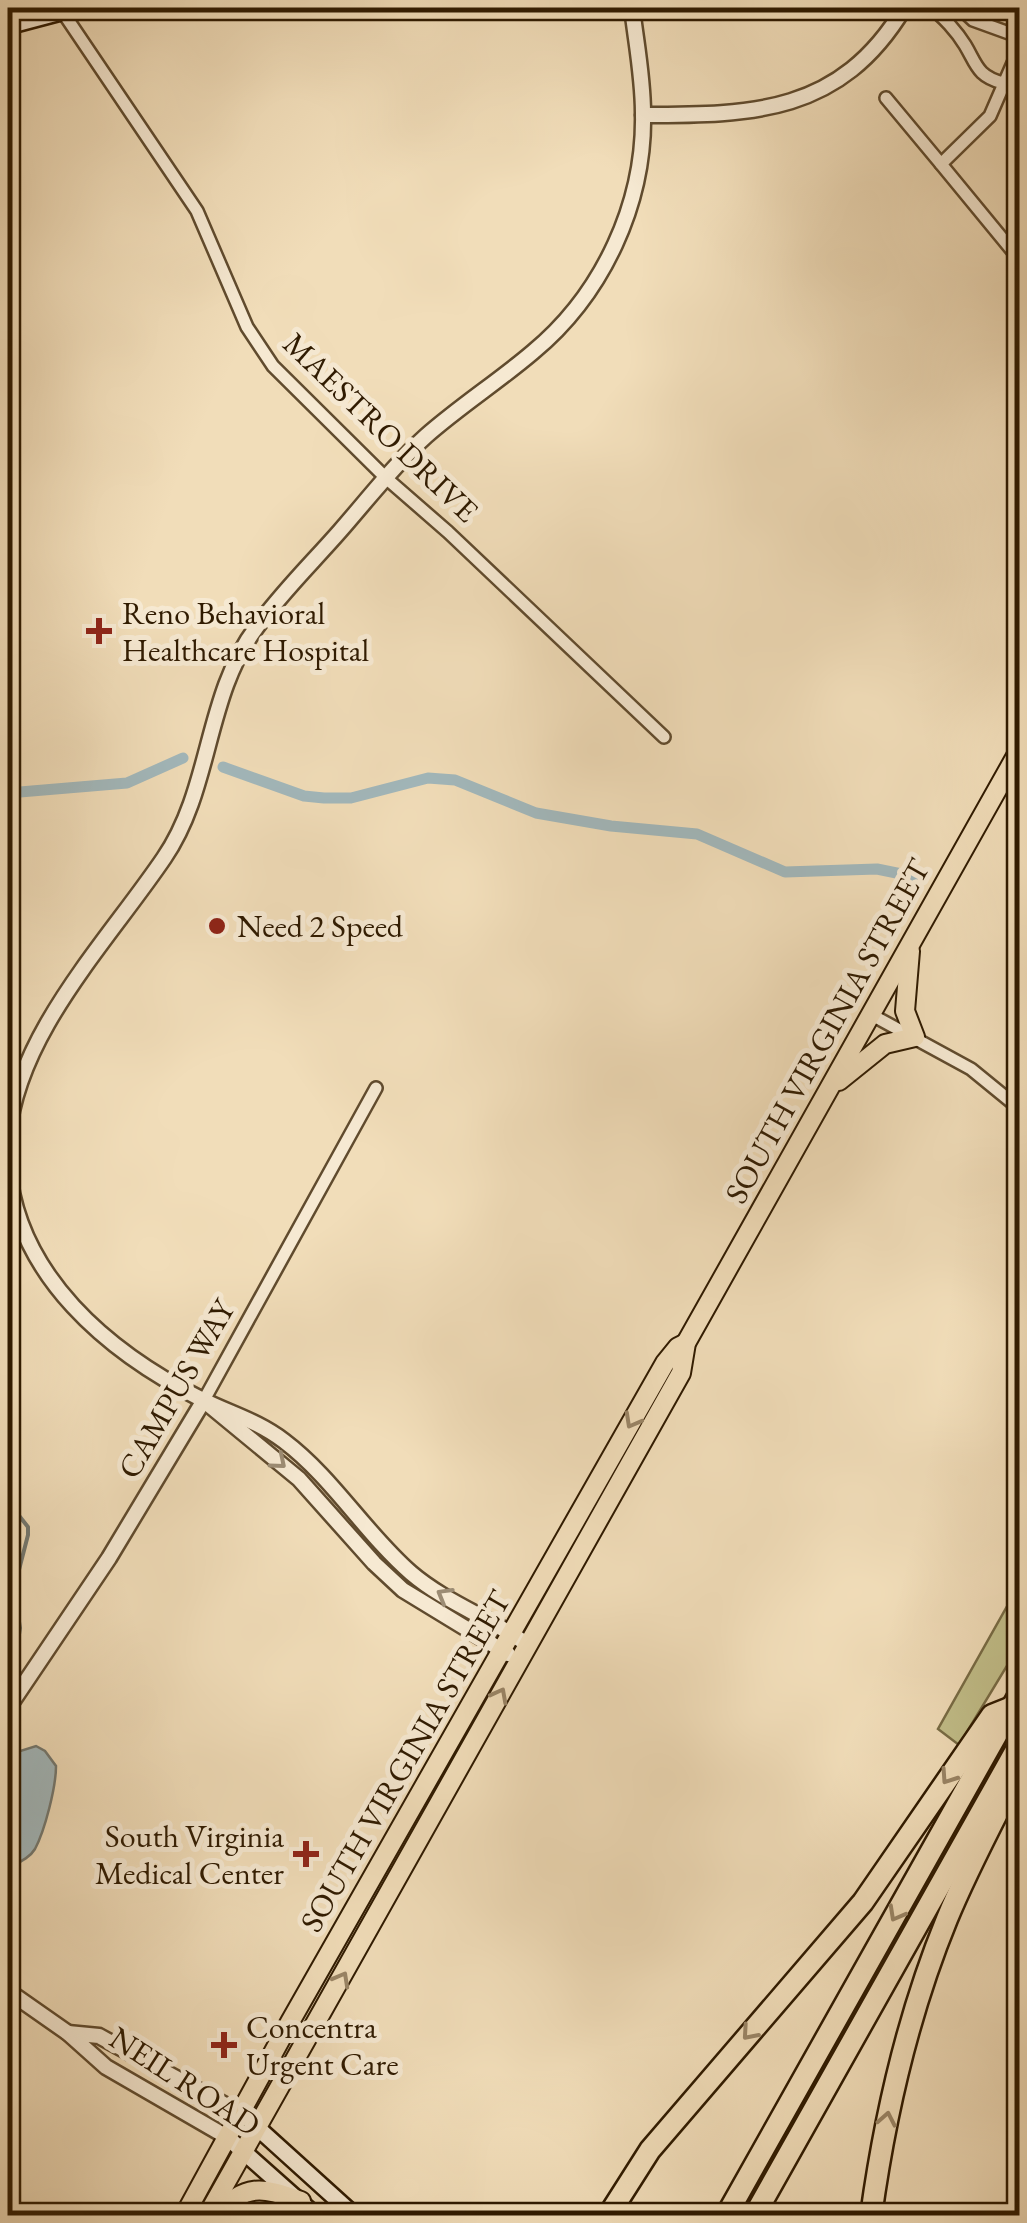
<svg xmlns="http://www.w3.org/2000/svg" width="1027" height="2223" font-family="'EB Garamond',serif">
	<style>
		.green { fill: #c2bf8a; stroke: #786c45; stroke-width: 2.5 }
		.water { fill: #a2b8bc; stroke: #747971; stroke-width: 2.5 }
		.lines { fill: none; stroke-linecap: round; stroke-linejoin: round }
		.stream { stroke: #747971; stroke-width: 4 }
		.canal { stroke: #a2b8bc; stroke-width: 11 }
		.minor-casing { stroke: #604b2e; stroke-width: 16 }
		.tertiary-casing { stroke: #604b2e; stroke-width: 19 }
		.secondary-casing { stroke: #2f1a00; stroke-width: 20 }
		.primary-casing { stroke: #2f1a00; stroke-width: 22 }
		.motorway-casing { stroke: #2f1a00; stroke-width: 25 }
		.minor { stroke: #f6e9d2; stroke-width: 11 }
		.tertiary { stroke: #f6e9d2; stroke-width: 14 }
		.secondary { stroke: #f6e9d2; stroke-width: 15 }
		.primary { stroke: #f1ddb9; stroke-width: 18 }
		.motorway { stroke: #f1ddb9; stroke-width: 20 }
		.oneway { stroke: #9a8566 }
		.oneway2 { stroke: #9c8c74 }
		.poi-dot { fill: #8f2418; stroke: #f6e9d2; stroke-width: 4 }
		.labels { text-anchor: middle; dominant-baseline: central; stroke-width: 10; stroke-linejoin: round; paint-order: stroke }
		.street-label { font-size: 32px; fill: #2f1a00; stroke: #f6e9d2 }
		.poi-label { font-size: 32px; fill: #2f1a00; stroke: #f6e9d2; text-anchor: start }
	</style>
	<rect width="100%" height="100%" fill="#f1ddb9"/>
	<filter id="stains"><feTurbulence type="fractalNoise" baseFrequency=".002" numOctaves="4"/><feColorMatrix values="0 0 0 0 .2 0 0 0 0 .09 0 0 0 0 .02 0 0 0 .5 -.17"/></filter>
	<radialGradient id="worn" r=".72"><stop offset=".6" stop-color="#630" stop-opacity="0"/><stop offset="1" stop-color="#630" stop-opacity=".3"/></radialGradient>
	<polygon class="green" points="1019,1585 1019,1646 959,1745 938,1729"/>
	<path class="water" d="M36,1746L45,1751L56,1766C56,1787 45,1830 35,1849C29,1859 17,1863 8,1868V1768L17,1752Z"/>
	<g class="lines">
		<g class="stream">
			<polyline points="8,1667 16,1654 20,1628 14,1589 28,1535 28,1527 9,1503"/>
			<polyline points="1013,2216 1020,2205"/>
		</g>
		<g class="canal">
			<polyline points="223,767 304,796 324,798 351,798 428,778 455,780 536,813 611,826 697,834 785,872 877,869 921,878"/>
			<polyline points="8,793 127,783 183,758"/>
		</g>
		<g class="minor-casing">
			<g id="minor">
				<polyline points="60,8 197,211 247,327 273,366 386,478 448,532 664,737"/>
				<path d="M931,8C943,16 957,32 965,45C977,65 977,76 1003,83"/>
				<polyline points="960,8 973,20 1020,37"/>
				<polyline points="1020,47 990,116 941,164 1020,260"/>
				<polyline points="886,98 941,164"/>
				<polyline points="870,1014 971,1069 1020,1109"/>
				<polyline points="204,1400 376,1088"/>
			</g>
		</g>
		<g class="tertiary-casing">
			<g id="tertiary">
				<path d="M643,115C753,115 840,114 904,8"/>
				<path d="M8,1137C17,1034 107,942 164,858C212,788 205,696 256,628C281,593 312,563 340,531C368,499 395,464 426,436C460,406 499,381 533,352C603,294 645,203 643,113C643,77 636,42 632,8"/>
				<path d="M8,1164C16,1276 109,1353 203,1400C231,1414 258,1421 284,1441C333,1478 365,1533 411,1573C446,1603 491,1618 528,1645"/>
				<polyline points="208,1404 299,1479 374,1563 403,1590 508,1654"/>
				<polyline points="8,1708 109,1558 204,1400"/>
				<polyline points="8,1991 68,2033 106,2067 227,2137"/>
				<polyline points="68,2033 99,2036 240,2113"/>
			</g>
		</g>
		<g class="secondary-casing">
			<g id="secondary">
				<polyline points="8,26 76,8"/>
				<polyline points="250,2121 355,2216"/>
				<polyline points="227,2137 316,2216"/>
			</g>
		</g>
		<g class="primary-casing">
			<g id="primary">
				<polyline points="839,1081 885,1044 915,1037 905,1011 910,951"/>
				<path d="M214,2215C248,2184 259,2186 301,2201"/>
				<polyline points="184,2216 290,2022 665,1363 678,1347 686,1343"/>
				<polyline points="207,2216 681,1373 686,1343 1020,749"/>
			</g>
		</g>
		<g class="motorway-casing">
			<g id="motorway">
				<polyline points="608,2216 650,2150 863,1902 992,1715 1012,1707"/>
				<polyline points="726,2216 1020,1693"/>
				<polyline points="754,2216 1020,1743"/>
				<path d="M871,2216C885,2114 908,2014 947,1919C967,1870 993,1822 1017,1774"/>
			</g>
		</g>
		<use href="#minor" class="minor"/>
		<use href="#tertiary" class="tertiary"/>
		<use href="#secondary" class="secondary"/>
		<use href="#primary" class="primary"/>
		<use href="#motorway" class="motorway"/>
	</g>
	<defs><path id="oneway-chevron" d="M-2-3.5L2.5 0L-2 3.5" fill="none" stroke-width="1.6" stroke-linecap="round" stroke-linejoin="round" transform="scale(2.5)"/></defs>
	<g class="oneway">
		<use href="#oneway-chevron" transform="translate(632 1421) rotate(119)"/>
		<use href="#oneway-chevron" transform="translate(500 1695) rotate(-62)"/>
		<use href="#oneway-chevron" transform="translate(948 1777) rotate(124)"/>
		<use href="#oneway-chevron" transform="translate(896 1914) rotate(119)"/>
		<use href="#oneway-chevron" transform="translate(342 1979) rotate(-61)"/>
		<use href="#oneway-chevron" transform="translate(749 2033) rotate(131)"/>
		<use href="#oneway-chevron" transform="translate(887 2119) rotate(-79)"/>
	</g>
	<g class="oneway2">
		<use href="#oneway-chevron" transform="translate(279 1462) rotate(40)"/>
		<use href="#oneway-chevron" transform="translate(444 1595) rotate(-150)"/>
	</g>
	<g class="poi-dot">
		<path d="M94 616h10v10h10v10h-10v10h-10v-10h-10v-10h10z"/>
		<circle cx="217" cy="926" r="10"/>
		<path d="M301 1839h10v10h10v10h-10v10h-10v-10h-10v-10h10z"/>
		<path d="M219 2030h10v10h10v10h-10v10h-10v-10h-10v-10h10z"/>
	</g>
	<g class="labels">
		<g class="street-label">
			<text transform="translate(381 427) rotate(44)">MAESTRO DRIVE</text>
			<text transform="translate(827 1031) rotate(-61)">SOUTH VIRGINIA STREET</text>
			<text transform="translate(176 1389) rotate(-60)">CAMPUS WAY</text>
			<text transform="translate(405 1761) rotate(-60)">SOUTH VIRGINIA STREET</text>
			<text transform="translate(185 2081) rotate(33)">NEIL ROAD</text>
		</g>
		<g class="poi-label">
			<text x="122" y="613">Reno Behavioral<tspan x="122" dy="37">Healthcare Hospital</tspan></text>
			<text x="237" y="926">Need 2 Speed</text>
			<text x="284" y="1836" text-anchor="end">South Virginia<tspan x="284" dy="37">Medical Center</tspan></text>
			<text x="246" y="2027">Concentra<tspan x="246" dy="37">Urgent Care</tspan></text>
		</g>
	</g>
	<rect width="1027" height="2223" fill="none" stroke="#f1ddb9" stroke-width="40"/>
	<rect x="10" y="10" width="1007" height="2203" fill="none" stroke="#2f1a00" stroke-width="5"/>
	<rect x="20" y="20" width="987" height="2183" fill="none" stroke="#2f1a00" stroke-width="2.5"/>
	<rect width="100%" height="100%" filter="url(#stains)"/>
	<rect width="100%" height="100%" fill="url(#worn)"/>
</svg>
